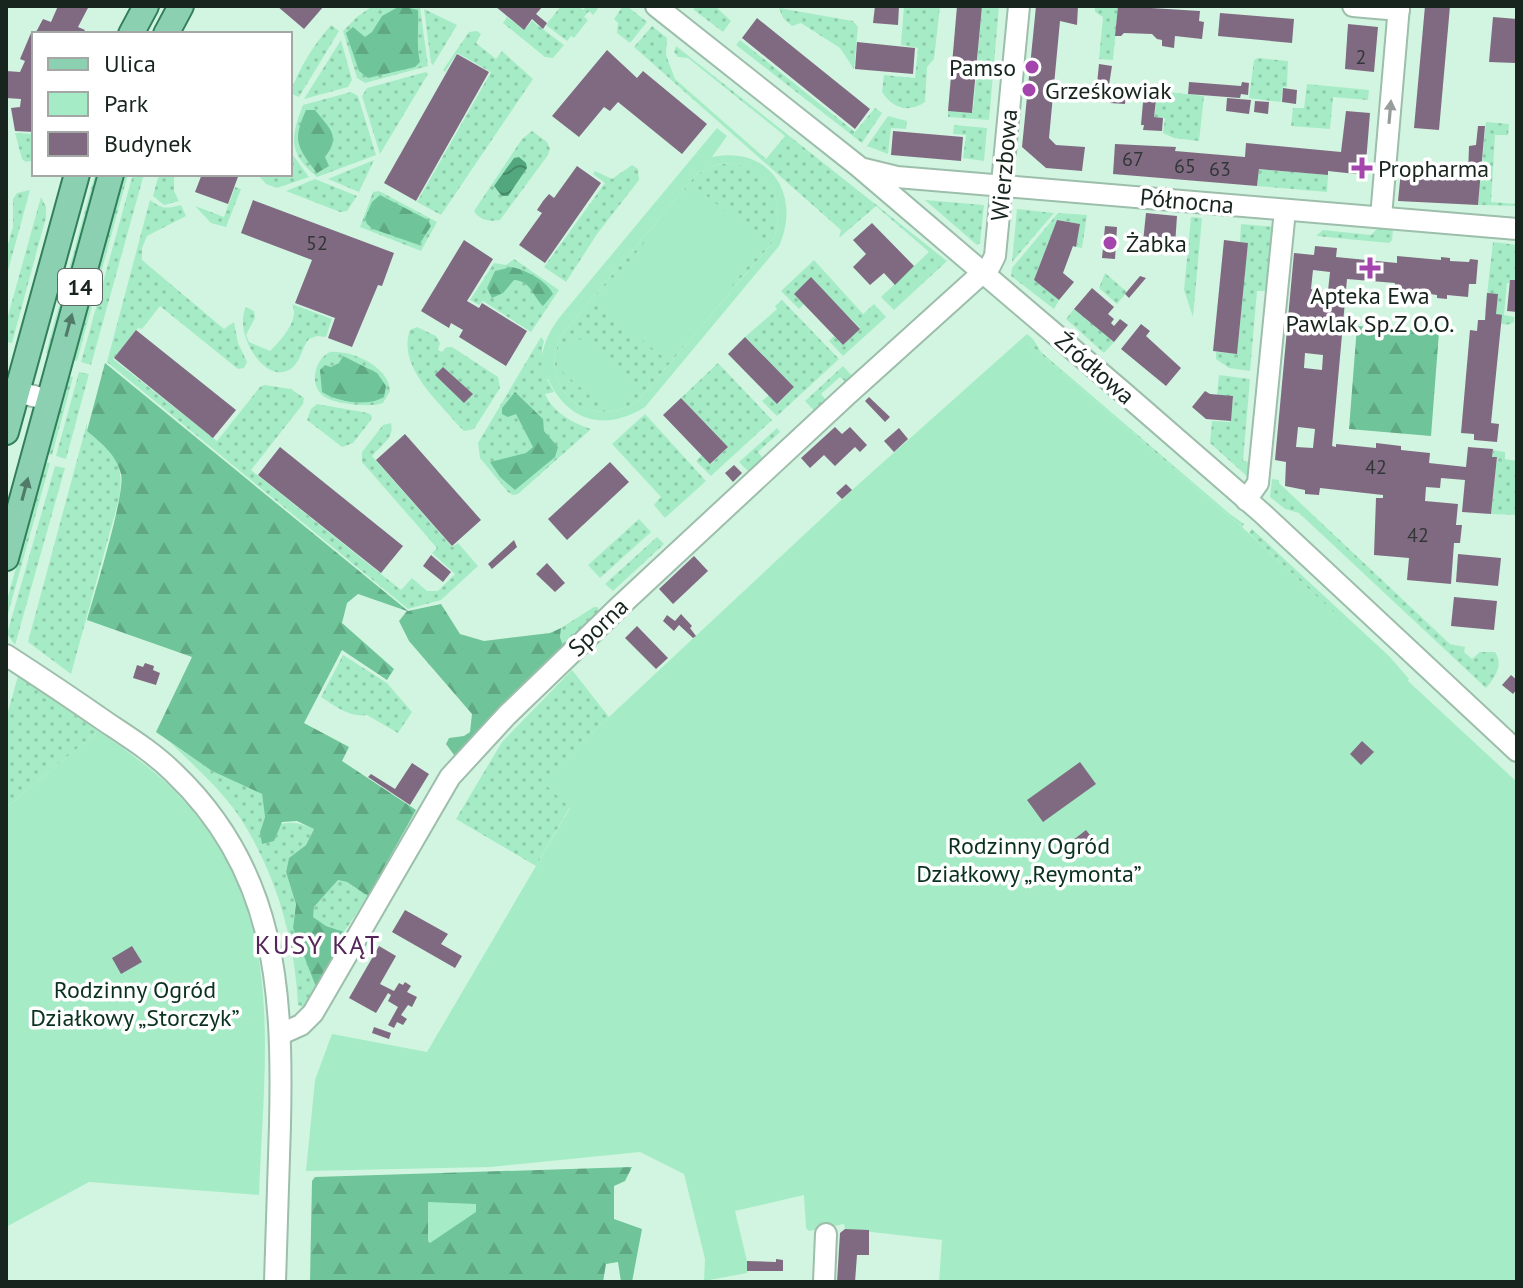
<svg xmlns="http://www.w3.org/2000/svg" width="1523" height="1288" font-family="'PT Sans',sans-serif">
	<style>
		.grass { fill: url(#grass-dots) }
		.forest { fill: url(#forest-firs) }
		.green { fill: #a5ecc6; fill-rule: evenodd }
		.water { fill: url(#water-waves) }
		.building { fill: #806a82; fill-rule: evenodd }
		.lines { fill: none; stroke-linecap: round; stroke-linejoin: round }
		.minor-casing { stroke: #9cbeab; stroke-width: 24 }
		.major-casing { stroke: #327f5c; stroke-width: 28 }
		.minor { stroke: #fff; stroke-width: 20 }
		.major { stroke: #8cd0b2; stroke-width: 24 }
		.oneway { fill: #979d9a }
		.oneway2 { fill: #527a68 }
		.poi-dot { fill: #a445ad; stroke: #fff; stroke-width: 3 }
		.labels { text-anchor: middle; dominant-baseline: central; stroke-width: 7; stroke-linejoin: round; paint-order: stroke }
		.number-label { font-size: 20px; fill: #323637 }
		.shield { fill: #fff; stroke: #5d6662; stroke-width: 2 }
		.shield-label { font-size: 22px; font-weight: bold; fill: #18251e }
		.poi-label { font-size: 24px; fill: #18251e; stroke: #fff; text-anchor: start }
		.street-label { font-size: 24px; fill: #18251e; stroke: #fff }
		.park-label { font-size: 24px; fill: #0a3120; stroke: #fff }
		.neighbourhood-label { font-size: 26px; letter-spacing: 2px; fill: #532558; stroke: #fff }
	</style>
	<defs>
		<pattern id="grass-dots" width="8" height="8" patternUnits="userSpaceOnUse" patternTransform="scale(2)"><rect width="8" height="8" fill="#a5ecc6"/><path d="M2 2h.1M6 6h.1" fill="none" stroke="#8dcaaa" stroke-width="1.8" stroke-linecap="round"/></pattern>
		<pattern id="forest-firs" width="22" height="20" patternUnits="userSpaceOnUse" patternTransform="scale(2)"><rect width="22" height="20" fill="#6fc499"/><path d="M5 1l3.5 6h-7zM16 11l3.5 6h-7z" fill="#5fa883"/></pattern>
		<pattern id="water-waves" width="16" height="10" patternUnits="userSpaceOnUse" patternTransform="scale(2)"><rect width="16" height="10" fill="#52a77e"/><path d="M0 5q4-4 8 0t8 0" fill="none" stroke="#438867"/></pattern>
	</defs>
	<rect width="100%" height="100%" fill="#d2f5e1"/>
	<g class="grass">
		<polygon points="373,6 420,7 428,66 365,83 357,78 343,31 358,16"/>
		<polygon points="561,6 578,6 583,10 587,6 595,6 598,9 593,15 589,11 584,17 588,20 574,38 571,36 567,41 546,25"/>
		<polygon points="623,6 627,6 647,22 630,43 617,33 618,23 614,19"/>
		<polygon points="695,6 715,6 731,21 723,32 694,10"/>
		<path d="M904,6H940L934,59L927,67L925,102C908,113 893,109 882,92L884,75L915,78L918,48L901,45Z"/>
		<polygon points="982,6 999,6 989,120 948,117 948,110 973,112"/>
		<polygon points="1095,6 1118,6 1113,60 1099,59 1103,17 1095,12"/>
		<polygon points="779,8 853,21 858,27 854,69 840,48 801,23 792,26 783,18"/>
		<polygon points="424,9 457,25 433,65 431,63"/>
		<polygon points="507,17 524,30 532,21 564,45 553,58 545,57 503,23"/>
		<path d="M331,25L339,31L299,97L290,93C300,66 313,46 331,25Z"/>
		<polygon points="652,26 667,38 666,55 675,79 766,159 785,136 688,58 678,57 674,52 676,46 947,261 894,310 881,297 929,252 876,206 839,238 841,230 634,47"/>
		<polygon points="477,31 481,34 476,43 496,59 502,51 533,79 441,215 417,202 491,72 457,53 445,72 443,70 469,32"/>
		<polygon points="341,40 352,80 348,87 304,99"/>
		<polygon points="740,40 855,132 875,108 882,113 862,143 736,45"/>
		<polygon points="1258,58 1288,61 1287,87 1283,87 1281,102 1249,98 1254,60"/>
		<polygon points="426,72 428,74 380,154 362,96 367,88"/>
		<polygon points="1307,84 1369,90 1368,100 1333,97 1330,129 1291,126 1293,108 1304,108"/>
		<polygon points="1158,91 1204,96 1199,141 1174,138 1163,133 1165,118 1154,117"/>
		<path d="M351,92L358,96L376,155L317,177C287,153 291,136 303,105Z"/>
		<polygon points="888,116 907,121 906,129 891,128 888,154 867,146"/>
		<polygon points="1486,122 1509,124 1508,135 1495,135 1491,202 1517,204 1517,206 1478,205"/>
		<polygon points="954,125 987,128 984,161 963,158 966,135 953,134"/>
		<path d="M532,131L547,142L550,149L548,155L500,220C490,222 479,220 474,211L522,139Z"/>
		<polygon points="15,133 34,134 34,160 26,162 22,159"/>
		<polygon points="290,151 309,177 277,188 266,184 260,177 262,174 290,174"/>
		<polygon points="374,160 359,192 328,179"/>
		<path d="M730,163C771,168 788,206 772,243L637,402C630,405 622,410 614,411C567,418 540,372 563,333L696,175L716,165Z"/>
		<polygon points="632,165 638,169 639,180 597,234 566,282 544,267 605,183 593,174 595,171 612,179"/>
		<polygon points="1259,169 1328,175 1327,192 1257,186"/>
		<polygon points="95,174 100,174 51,354 46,353"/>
		<polygon points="123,174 128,174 77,361 73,360"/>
		<polygon points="133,174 144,174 91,365 81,362"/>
		<polygon points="159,174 174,174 174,191 179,201 164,205 153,196"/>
		<polygon points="315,179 357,196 347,211 340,212 286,191"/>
		<polygon points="235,187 241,189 226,227 211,223 195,206 224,217"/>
		<polygon points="30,190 6,278 6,251 13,227 13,199 17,193"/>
		<polygon points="379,191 437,222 421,251 360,227 373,192"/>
		<polygon points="41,197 46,207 46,217 12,343 6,342 6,323"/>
		<path d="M150,200C162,209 166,209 181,205L186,216L147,236L142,248V260L224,329L234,322L238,343L247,362L244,368L238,369L160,306L142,329L138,328L113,359L217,441L260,387L264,385L291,389L304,398L303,404L251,470L401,590L412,578L427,591H438L455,574L432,553L437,548L362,462V452L383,425L391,423C395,438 380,446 372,456L452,547L458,543L478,566L441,600L408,609L107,362Z"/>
		<polygon points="925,200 984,205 980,243 977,245"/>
		<polygon points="1017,209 1054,213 1012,262"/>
		<polygon points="1058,213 1087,215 1082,248 1076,247 1080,224 1057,220 1034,280 1059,300 1054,309 1011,276 1012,268"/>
		<polygon points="1191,217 1202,218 1193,317 1184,290"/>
		<polygon points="1241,224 1274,227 1269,291 1257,291 1250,371 1229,368 1216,359 1216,352 1237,353 1248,243 1240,242"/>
		<polygon points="1379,227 1393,229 1392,240 1389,243 1316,236 1323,230 1371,235"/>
		<path d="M1493,242L1517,245V283H1507L1504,315L1514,317V322C1502,329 1495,320 1485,313Z"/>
		<polygon points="514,259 559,290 531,332 483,301 479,305 470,300 494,263 506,265"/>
		<polygon points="814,260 863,314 874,304 886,317 843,356 829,341 834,336 843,345 860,328 811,278 794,294 804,304 799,309 781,291"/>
		<polygon points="1105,273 1127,292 1117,304 1099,288"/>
		<polygon points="782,300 839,359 777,416 762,401 769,395 778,404 794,387 745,337 777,309 775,306"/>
		<path d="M292,304L332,319L326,337L317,336L309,339C302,347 301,360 293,367C268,390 232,334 246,307L254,311L255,318L246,335L249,342L270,351C281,340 300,320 292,304Z"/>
		<polygon points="1074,309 1114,342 1104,353 1066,319"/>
		<path d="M417,327L436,336L440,343L438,350L442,352L447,347H452L498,377L500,388L474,429L464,431L459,426C438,401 397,366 410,330Z"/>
		<path d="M541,337L544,341L542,349L544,380L547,379L554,392L545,394C553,412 572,423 591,429L518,494L513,495L508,492L480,458L478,443Z"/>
		<polygon points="1033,339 1041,352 1230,514 1244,524 1242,527 1029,344"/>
		<path d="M330,352C351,350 389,366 390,391L383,403C371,408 331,404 322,395C309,383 315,359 330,352Z"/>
		<polygon points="718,363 772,420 711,476 696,461 702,455 711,464 728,447 681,398"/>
		<polygon points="843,366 855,379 849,385 840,377 821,394 829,404 817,414 805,401"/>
		<polygon points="79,372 89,374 66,459 56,456"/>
		<polygon points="1219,375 1250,379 1243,461 1253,462 1250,479 1210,443 1212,421 1230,422 1233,399 1217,396"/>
		<polygon points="68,376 73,377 52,455 47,454"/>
		<polygon points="317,404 368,413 372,416 371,420 353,443 342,447 307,420 311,409"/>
		<polygon points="645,414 706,481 665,518 654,505 661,497 612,444"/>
		<path d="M87,423V431C114,454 125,461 119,499L71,674L28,642Z"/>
		<polygon points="777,428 780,432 758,452 766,462 752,475 739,462"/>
		<polygon points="1493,450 1505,452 1505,459 1517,461 1517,515 1491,514 1497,458 1492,457"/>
		<polygon points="45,462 50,463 6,621 6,604"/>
		<polygon points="55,466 65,468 15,645 7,634"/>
		<path d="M1272,479L1279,480V483L1450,644L1465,647L1464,652L1472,659L1480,652H1495C1504,665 1495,677 1486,688L1299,513L1285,509L1270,497Z"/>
		<polygon points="639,519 651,532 600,578 588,565"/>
		<polygon points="1252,529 1390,657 1409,679 1407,682 1249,533"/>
		<polygon points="657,537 664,544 613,591 605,584"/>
		<polygon points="594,607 598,607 599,617 564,649 560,637 561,628"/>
		<path d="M343,655L387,683L412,712L398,733L367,715C351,718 334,706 321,697Z"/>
		<polygon points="572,670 609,717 580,744 548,786 570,807 536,866 456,819 502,742"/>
		<polygon points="18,676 98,731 6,808 6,719"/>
		<path d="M170,742L212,771L262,794L265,817L260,832C281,822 292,819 314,829L306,845L289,858L286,872L296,902L293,928L316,987L312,1002L304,1007L298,1005C295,939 276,875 241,819C222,790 194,766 170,742Z"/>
		<polygon points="338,880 347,882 368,896 344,932 326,926 312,917 314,907"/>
	</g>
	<g class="forest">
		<path d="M400,6L418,10C419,28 416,45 420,62L415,67L368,78L359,71L346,33L353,27L365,37L372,32L382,16Z"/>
		<path d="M306,110H315C329,128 342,136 325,157L329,166L317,173C297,147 292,141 306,110Z"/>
		<polygon points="380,195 428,220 431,226 419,245 373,229 367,224 365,218 372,202"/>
		<path d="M512,267C526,270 547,281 553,294L543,306C532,295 531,281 514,280L503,293L492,298L487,288L495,271Z"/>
		<polygon points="1357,326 1439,332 1431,436 1349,429"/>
		<path d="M343,356L377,373L386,386L384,397C367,407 338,402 322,392L320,370L325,365L331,367L339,363Z"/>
		<path d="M105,363L408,611L441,604L460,634L484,641L550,633L561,628L560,637L564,649L457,759L446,744L449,738L464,736L470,732L472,714L409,641L399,621L407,611L358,594L347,603L342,623L394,669L387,680L342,650L304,723L349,747L342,761L416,810L368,896L347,882L338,880L314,907L313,917L326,926L344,932L321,982L316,987L293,928L296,904L286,872L289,858L306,845L314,829L297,821L282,822L274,841L262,844L260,832L265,817L262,794L212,771L156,732L192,657L87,620C94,595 126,493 121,474C116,454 102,444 87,431Z"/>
		<polygon points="515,392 543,419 544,431 558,447 555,457 515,490 500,477 490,462 526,453 533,447 516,414 508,417 502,414 502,408"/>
		<polygon points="632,1167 625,1181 614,1186 614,1219 642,1229 632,1282 621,1282 618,1262 606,1264 603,1282 310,1282 312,1181 315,1177"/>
	</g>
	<g class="green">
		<path d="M717,128L727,136L712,157C770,145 802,195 779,246L645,407C605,432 568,422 548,379L543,380C539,354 544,339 559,318ZM729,163C771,168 788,206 772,243L637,402C630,405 622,410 614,411C567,418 540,372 563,333L696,175L716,165Z"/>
		<polygon points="692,184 766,244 669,362 596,302"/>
		<polygon points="1027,334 1033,339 1029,344 1242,527 1517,782 1517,1282 939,1282 942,1240 845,1229 844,1224 809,1231 806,1228 804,1195 735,1211 747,1261 747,1273 704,1281 705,1259 684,1174 640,1152 491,1167 306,1171 315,1080 332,1034 427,1052 570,808 547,786 580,744 852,490"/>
		<path d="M581,339L631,380C633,398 623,407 606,410L557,367C556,351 567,342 581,339Z"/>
		<path d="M98,731C120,746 142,761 162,779C290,896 265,1039 259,1195L89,1182L6,1227V808Z"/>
		<polygon points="428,1202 476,1204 476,1212 430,1243 428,1241"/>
	</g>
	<polygon class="water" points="519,157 526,163 527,168 508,196 502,196 494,186 514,158"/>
	<g class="building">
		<polygon points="58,6 89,6 78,27 85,30 83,34 35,34 43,19 51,22"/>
		<polygon points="277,6 324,6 304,29"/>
		<polygon points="495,6 543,6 536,14 547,23 543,29 532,19 524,30"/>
		<polygon points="875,6 899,6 898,25 873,23"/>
		<polygon points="957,6 982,6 972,113 948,111"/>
		<polygon points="1036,6 1078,6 1077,25 1060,21 1049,138 1056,145 1085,147 1082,171 1046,168 1022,147"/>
		<polygon points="1118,6 1200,11 1199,21 1204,22 1202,39 1175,36 1174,48 1162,46 1162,40 1157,39 1152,34 1124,33 1121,36 1115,36"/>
		<polygon points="1425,6 1450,6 1439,130 1414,128"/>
		<polygon points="1220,13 1294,19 1292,43 1218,36"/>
		<polygon points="1493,17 1517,19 1515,63 1489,62"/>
		<polygon points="757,18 870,109 855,129 742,38"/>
		<polygon points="1348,24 1378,27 1374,72 1345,69"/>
		<polygon points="31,33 34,35 34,132 15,131 11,108 20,107 21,99 6,98 6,71 20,72 25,61 20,59"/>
		<polygon points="857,42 915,48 913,74 855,69"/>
		<polygon points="607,50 637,78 643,71 707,124 682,154 618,102 610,111 604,107 579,137 552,116"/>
		<polygon points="457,54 489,72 416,201 384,183"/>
		<polygon points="1099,64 1112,66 1109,85 1097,84"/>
		<polygon points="1189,82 1241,86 1242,82 1249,83 1248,95 1241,94 1240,98 1188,94"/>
		<polygon points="1283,88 1297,90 1296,104 1282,102"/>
		<polygon points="1111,90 1126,91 1125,104 1110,103"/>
		<polygon points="1144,91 1154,92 1151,100 1156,100 1154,117 1163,118 1162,131 1143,130 1144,125 1141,125"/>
		<polygon points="1227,98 1251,100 1249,114 1226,111"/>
		<polygon points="1255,101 1269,102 1268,114 1254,112"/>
		<polygon points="1346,111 1370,113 1365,175 1328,171 1328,175 1259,169 1257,186 1113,174 1115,144 1176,147 1175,151 1245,157 1246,143 1341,152"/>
		<polygon points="1478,126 1485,126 1478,205 1398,201 1401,171 1441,174 1443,171 1468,175 1469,146 1476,145"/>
		<polygon points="893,131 963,137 961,161 891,155"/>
		<polygon points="577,166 601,183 545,263 519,245 542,213 537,210 543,201 549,194 554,198"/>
		<polygon points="202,174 239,174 228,204 195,192"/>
		<polygon points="253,200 394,253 382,286 378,285 352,347 328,338 335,318 295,303 312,260 241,233"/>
		<polygon points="1146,213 1177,216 1175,245 1143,242"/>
		<polygon points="1057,220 1080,224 1076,247 1073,246 1063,273 1074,282 1059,300 1034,280"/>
		<polygon points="872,223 914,266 895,285 884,273 870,285 853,267 866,254 853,240"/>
		<polygon points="1105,226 1117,227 1115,259 1102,258"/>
		<polygon points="464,240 493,259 467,301 479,308 482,303 527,331 506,366 459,337 463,330 451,323 449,328 421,311"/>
		<polygon points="1224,240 1248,243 1237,354 1213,351"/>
		<path d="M1315,246L1337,248L1336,257L1397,263V256L1441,260V257L1450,258V261L1469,262L1470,259L1478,260L1476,284H1469L1468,297L1447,295V299L1437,298V295L1408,291L1405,296H1400L1398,290H1394L1395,283L1347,279L1332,446L1336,447V444L1376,448V443L1401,446V450L1430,453L1429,463L1466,467L1468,447L1493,449L1492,457H1497L1491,514L1462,512L1465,480L1441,478L1440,488L1426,487L1425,501L1458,504L1456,525H1462L1460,543H1454L1451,584L1407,580L1409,558L1374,555L1376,498H1383V495L1320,488L1319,495L1305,494V490L1285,486L1286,462L1275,460L1294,253L1314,255ZM1313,270L1330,272L1328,291L1311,289ZM1305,353L1323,355L1322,370L1304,368ZM1298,427L1315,429L1313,448L1296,447Z"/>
		<polygon points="1140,276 1146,278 1129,298 1125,294"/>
		<polygon points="811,277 860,329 843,345 794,294"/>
		<polygon points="1510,280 1517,280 1517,312 1507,311"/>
		<polygon points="1092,288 1114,307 1108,314 1114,319 1111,323 1114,326 1120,319 1128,325 1114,342 1074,309"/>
		<polygon points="1487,293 1498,294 1496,314 1502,315 1491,423 1499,424 1497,442 1474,440 1474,434 1461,433 1470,330 1477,331 1478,320 1485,320"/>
		<polygon points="1141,324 1150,331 1146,336 1181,368 1166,386 1121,349"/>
		<polygon points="136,330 236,410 213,438 114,358"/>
		<polygon points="745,337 794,387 777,404 728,354"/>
		<polygon points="443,367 473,394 464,403 435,375"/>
		<polygon points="1205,391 1210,394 1233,396 1231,421 1206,419 1192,407"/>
		<polygon points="869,397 890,417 885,422 865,401"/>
		<polygon points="681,398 728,447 710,464 663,415"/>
		<polygon points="835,427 842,434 850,427 867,445 860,452 855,447 835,466 824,455 810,468 801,458"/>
		<polygon points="899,428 908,439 894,452 884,441"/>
		<polygon points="405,434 481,520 452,546 376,460"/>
		<polygon points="280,447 403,546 381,573 258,475"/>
		<polygon points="610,462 629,482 567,540 548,519"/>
		<polygon points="734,465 742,473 733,482 725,473"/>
		<polygon points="846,484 852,490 842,499 836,493"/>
		<polygon points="514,540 517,547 492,569 488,564"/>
		<polygon points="1458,554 1501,558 1498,586 1456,582"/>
		<polygon points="431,555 451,572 443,582 423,566"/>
		<polygon points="694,556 708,571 673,604 659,589"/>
		<polygon points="547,563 565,583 555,592 536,574"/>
		<polygon points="1454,597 1497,601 1494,630 1451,626"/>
		<polygon points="681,614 692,626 690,628 696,636 693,638 679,625 674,631 663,621 667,615 675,621"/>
		<polygon points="637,626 668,658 656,669 625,638"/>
		<polygon points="145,663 154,666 153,670 160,673 156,685 133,678 137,665 143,667"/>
		<polygon points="1511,675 1517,680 1517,689 1513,694 1502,685"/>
		<polygon points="1362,741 1374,752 1361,765 1350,754"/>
		<polygon points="1080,762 1096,784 1043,822 1027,800"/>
		<polygon points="412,763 429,774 410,805 368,777 371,774 395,789"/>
		<polygon points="1086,830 1093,839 1069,857 1063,848"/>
		<polygon points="405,910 448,934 441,944 462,956 455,968 392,932"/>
		<polygon points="132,946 142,962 121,974 112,958"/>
		<polygon points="379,946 396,956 380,984 394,991 399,983 403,985 405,982 411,986 407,992 417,997 412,1007 408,1005 401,1015 407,1019 403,1025 397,1022 394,1028 388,1025 398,1007 388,1001 391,995 388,993 376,1013 349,998"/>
		<polygon points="374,1027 391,1033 389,1039 372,1033"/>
		<polygon points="845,1229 869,1230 869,1255 857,1255 855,1282 837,1282 840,1233"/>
		<polygon points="776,1259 783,1260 783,1271 747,1271 747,1261 776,1262"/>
	</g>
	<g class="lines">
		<g class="minor-casing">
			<g id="minor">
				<polyline points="656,6 858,166 1124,393 1262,513 1517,751"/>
				<polyline points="1353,6 1399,10"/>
				<polyline points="864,169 897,177 1517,229"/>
				<polyline points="1381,217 1399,6"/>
				<polyline points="6,389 49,400"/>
				<polyline points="1246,500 1258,483 1285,210"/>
				<path d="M6,655C40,677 73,699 106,722C130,738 154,753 174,773C277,871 283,991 280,1125C278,1177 277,1230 275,1282"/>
				<polyline points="281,1034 301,1025 313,1013 450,777 507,715 621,605 847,395 990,266 995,256 1019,6"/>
				<polyline points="824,1282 826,1234"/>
			</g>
		</g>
		<g class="major-casing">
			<g id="major">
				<polyline points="131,34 146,6"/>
				<polyline points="166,34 181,6"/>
				<polyline points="6,432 77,174"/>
				<polyline points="6,558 111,174"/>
			</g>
		</g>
		<use href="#minor" class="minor"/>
		<use href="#major" class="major"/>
	</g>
	<defs><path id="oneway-solid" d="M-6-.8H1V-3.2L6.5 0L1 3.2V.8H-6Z" transform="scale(2)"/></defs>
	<use class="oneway" href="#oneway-solid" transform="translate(1390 112) rotate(-85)"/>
	<g class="oneway2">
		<use href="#oneway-solid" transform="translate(69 325) rotate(-75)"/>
		<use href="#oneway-solid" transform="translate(25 489) rotate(-75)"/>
	</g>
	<g class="poi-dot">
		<circle cx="1032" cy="67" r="8"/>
		<circle cx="1029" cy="90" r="8"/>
		<path d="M1358 156h8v8h8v8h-8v8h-8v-8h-8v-8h8z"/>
		<circle cx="1110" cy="243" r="8"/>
		<path d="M1366 256h8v8h8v8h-8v8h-8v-8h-8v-8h8z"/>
	</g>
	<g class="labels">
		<g class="number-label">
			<text x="1361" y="57">2</text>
			<text x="1133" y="159">67</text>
			<text x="1185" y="166">65</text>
			<text x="1220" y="169">63</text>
			<text x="317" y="243">52</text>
			<text x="1376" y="467">42</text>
			<text x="1418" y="535">42</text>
		</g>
		<rect class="shield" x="58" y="269" width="44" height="36" rx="6"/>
		<g class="shield-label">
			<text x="80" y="287">14</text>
		</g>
		<g class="poi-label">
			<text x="1016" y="67" text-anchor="end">Pamso</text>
			<text x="1045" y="90">Grześkowiak</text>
			<text x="1378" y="168">Propharma</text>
			<text x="1126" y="243">Żabka</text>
			<text x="1370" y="295" text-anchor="middle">Apteka Ewa<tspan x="1370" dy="28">Pawlak Sp.Z O.O.</tspan></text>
		</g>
		<g class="street-label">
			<text transform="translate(1004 165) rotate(-85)">Wierzbowa</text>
			<text transform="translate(1187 201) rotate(5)">Północna</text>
			<text transform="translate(1095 368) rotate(41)">Źródłowa</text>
			<text transform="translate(598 627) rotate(-44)">Sporna</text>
		</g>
		<g class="park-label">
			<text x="1029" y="845">Rodzinny Ogród<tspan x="1029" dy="28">Działkowy „Reymonta”</tspan></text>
			<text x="135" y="989">Rodzinny Ogród<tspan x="135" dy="28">Działkowy „Storczyk”</tspan></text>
		</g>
		<g class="neighbourhood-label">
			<text x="318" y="944">KUSY KĄT</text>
		</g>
	</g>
	<rect width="1523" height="1288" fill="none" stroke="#18251e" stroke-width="16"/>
	<rect x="32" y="32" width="260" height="144" fill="#ffffff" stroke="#a3a8a5" stroke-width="2"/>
	<rect x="48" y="58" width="40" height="12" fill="#8cd0b2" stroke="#a3a8a5" stroke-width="2"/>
	<text x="104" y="72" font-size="24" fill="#18251e">Ulica</text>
	<rect x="48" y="92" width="40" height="24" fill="#a5ecc6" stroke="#a3a8a5" stroke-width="2"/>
	<text x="104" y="112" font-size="24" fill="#18251e">Park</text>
	<rect x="48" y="132" width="40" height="24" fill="#806a82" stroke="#a3a8a5" stroke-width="2"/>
	<text x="104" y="152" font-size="24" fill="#18251e">Budynek</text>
</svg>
